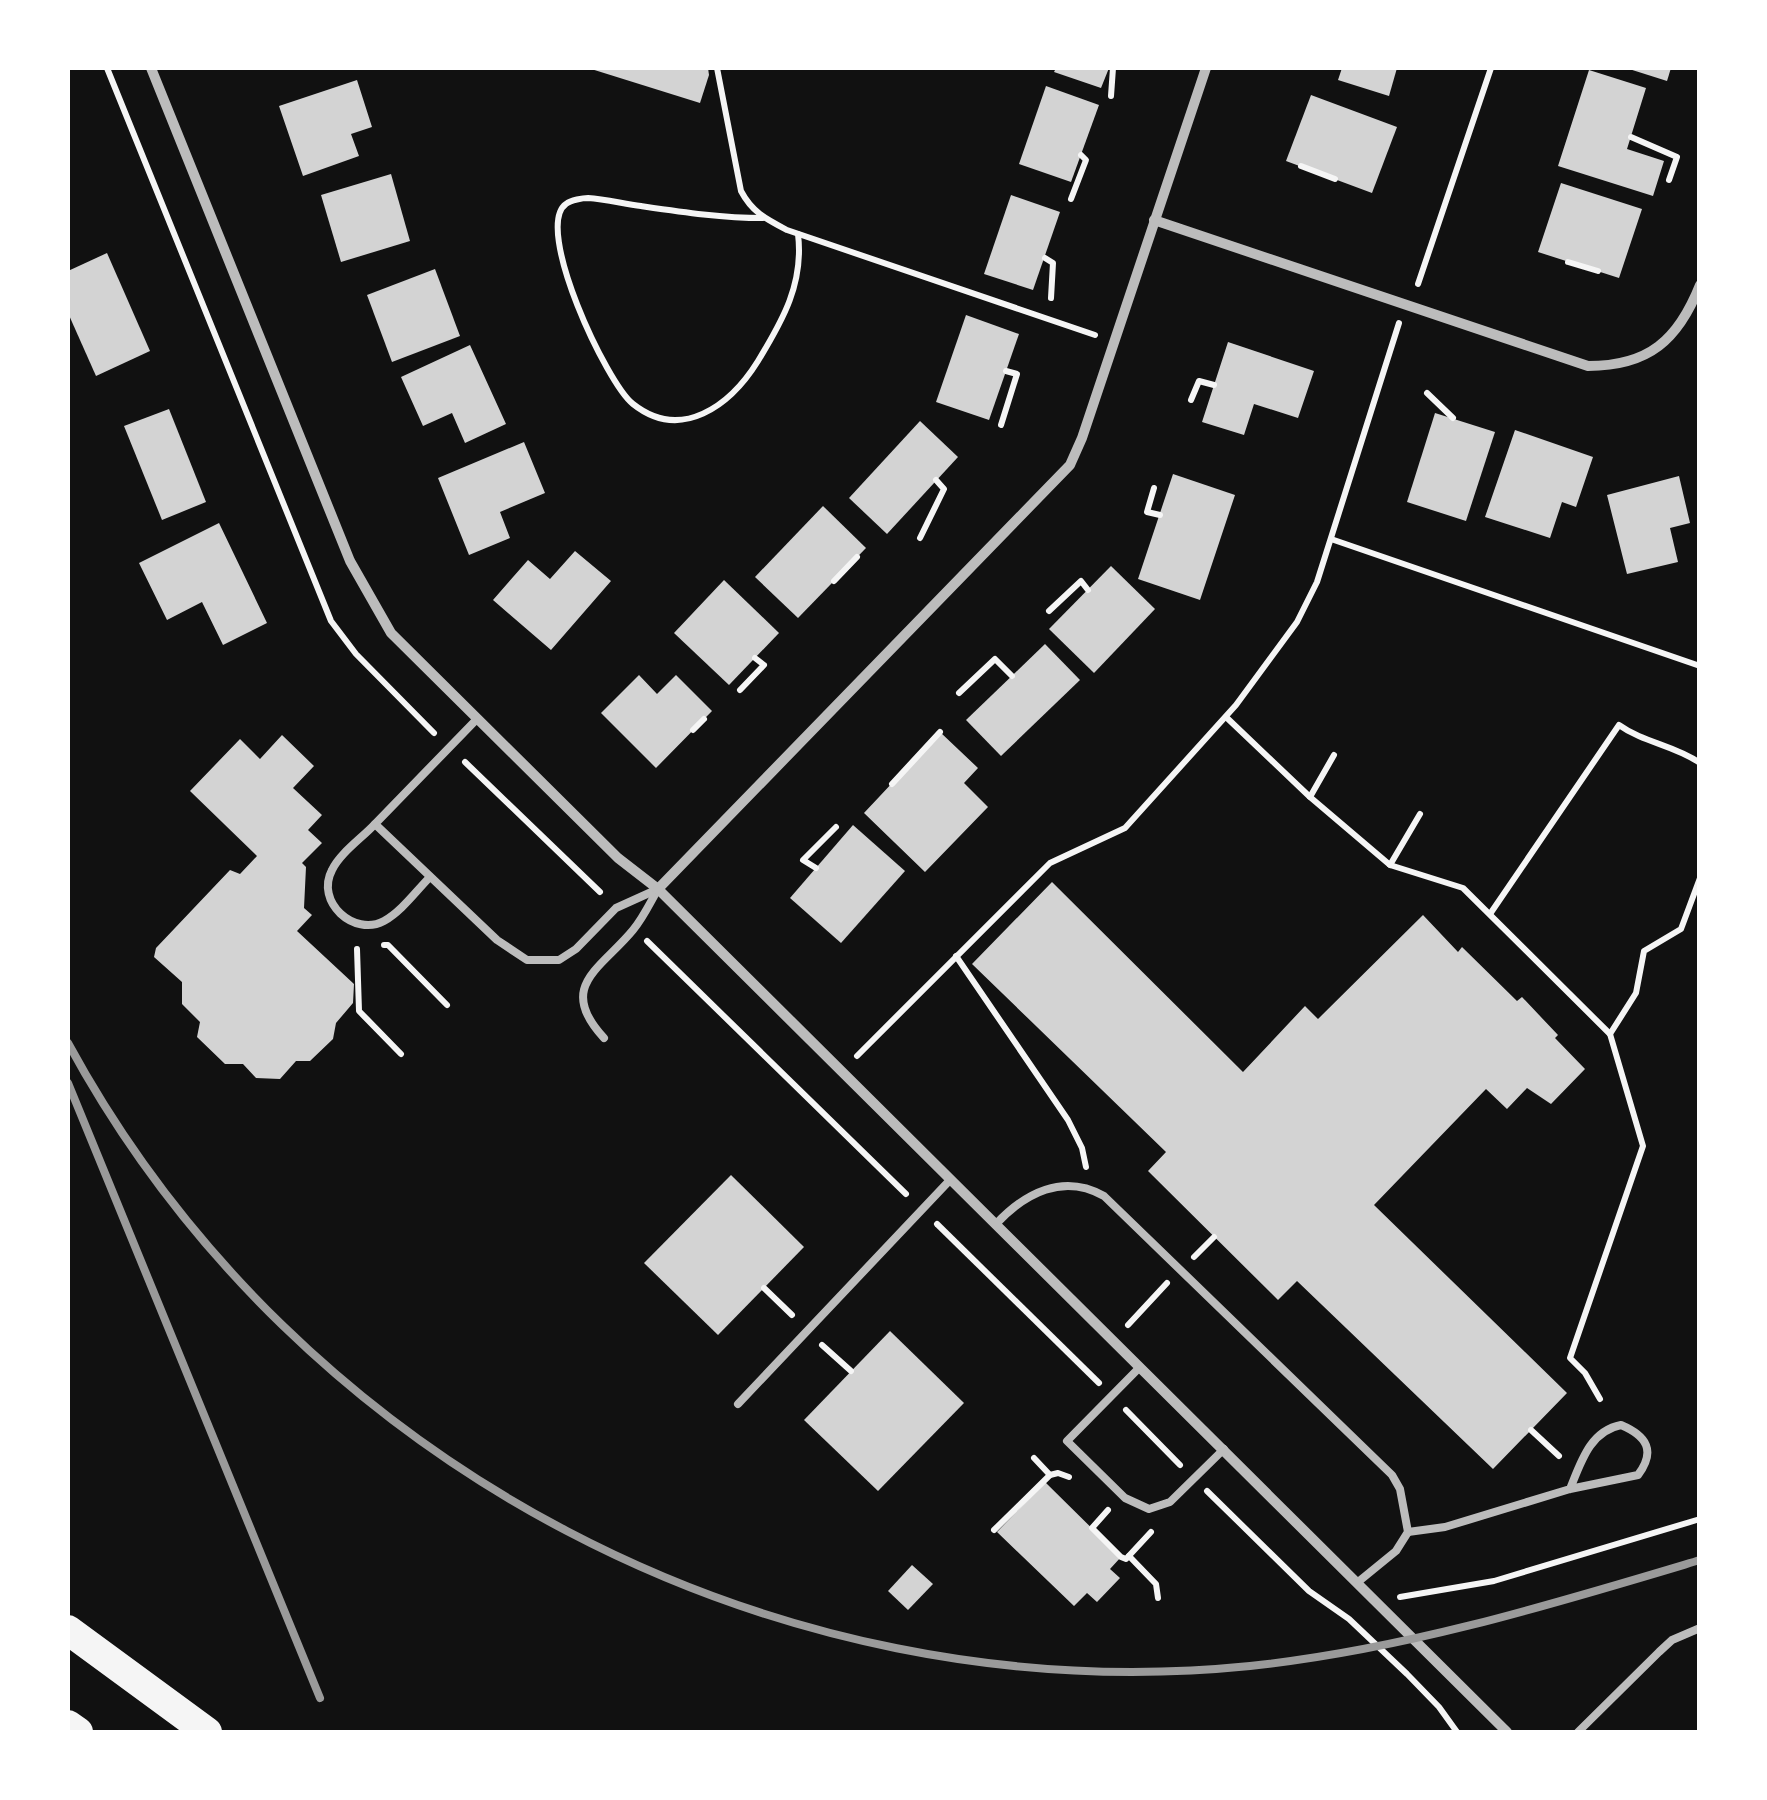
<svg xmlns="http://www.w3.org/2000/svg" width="1767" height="1800" font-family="Montserrat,sans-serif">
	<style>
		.building { fill: #d3d3d3 }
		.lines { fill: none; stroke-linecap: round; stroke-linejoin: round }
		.path { stroke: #f5f5f5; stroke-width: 6 }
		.service { stroke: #bcbcbc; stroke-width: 8 }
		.minor { stroke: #bcbcbc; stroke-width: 10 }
		.motorway { stroke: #f5f5f5; stroke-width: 30 }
		.rail { stroke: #9a9a9a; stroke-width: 8 }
	</style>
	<rect width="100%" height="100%" fill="#111"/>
	<g class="building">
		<polygon points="588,68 708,68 709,75 700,103"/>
		<polygon points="1056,68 1109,68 1101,88 1054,72"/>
		<polygon points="1342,68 1397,68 1389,96 1338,80"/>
		<polygon points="1626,68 1671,68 1667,81"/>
		<polygon points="1589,70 1646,88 1627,149 1664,161 1653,196 1558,166"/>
		<polygon points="357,80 372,127 351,134 359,156 303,176 279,106"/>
		<polygon points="1046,86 1099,105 1071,182 1019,164"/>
		<polygon points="1311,95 1397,127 1372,193 1286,161"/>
		<polygon points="391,174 410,241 341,262 321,195"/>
		<polygon points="1561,183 1642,209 1619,278 1538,252"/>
		<polygon points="1011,195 1060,212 1033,290 984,274"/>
		<polygon points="107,253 150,351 96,376 68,313 68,271"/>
		<polygon points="435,269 460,336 392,362 367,295"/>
		<polygon points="966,315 1019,334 989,420 936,402"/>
		<polygon points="1228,342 1314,371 1298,418 1254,404 1244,435 1202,422"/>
		<polygon points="470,345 506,424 465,443 452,413 423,426 401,377"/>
		<polygon points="169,409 206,502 162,520 124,426"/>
		<polygon points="1435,413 1495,432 1466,521 1407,502"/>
		<polygon points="920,421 958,457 887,534 849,498"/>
		<polygon points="1515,430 1593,457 1576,507 1562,502 1550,538 1485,517"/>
		<polygon points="524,442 545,493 500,512 510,538 469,555 438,478"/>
		<polygon points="1173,474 1235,495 1200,600 1138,579"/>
		<polygon points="1679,476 1690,523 1670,528 1678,562 1627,574 1607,495"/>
		<polygon points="823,506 866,548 798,618 755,577"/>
		<polygon points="219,523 267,623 223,645 202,602 167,620 139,563"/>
		<polygon points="575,551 611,581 551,650 493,600 528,560 550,579"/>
		<polygon points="1111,566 1155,609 1094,673 1049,629"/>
		<polygon points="724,580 779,633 729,685 674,633"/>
		<polygon points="1045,644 1080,680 1001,756 966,720"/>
		<polygon points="639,675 657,694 676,675 712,711 656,768 601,713"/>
		<polygon points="940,732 978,768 964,783 988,807 925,872 864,813"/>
		<polygon points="282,735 314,766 293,788 322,815 308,830 322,843 302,863 306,867 304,908 312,915 297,931 354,984 353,1003 336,1023 333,1039 310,1061 296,1061 280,1079 256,1078 243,1064 225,1064 197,1037 200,1022 182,1004 182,982 154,957 156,948 230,870 240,874 257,856 190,791 240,739 260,759"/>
		<polygon points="853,825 905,871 841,943 790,898"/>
		<polygon points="1052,882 1243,1072 1305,1006 1318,1019 1423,915 1458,952 1462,947 1517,1001 1522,997 1558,1035 1555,1038 1585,1069 1551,1104 1527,1088 1507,1109 1486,1089 1374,1205 1567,1393 1493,1469 1297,1281 1278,1300 1148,1171 1166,1152 972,964"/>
		<polygon points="731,1175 804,1247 718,1335 644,1263"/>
		<polygon points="890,1331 964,1403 878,1491 804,1420"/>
		<polygon points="1045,1482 1121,1557 1110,1569 1120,1578 1097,1602 1087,1593 1074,1606 997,1532"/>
		<polygon points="912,1565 933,1584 908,1610 888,1591"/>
	</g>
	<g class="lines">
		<g class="path">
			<polyline points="107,68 331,621 356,654 434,733"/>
			<path d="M717,68L741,191C752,212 766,219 787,230L1095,335"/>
			<polyline points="1111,96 1113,68"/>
			<polyline points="1631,137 1677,157 1669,180"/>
			<polyline points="1301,166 1335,179"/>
			<polyline points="1071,199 1086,160 1081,155"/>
			<path d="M763,218C722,218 682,212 641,206C624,204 606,199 588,198C583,198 571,200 566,204C533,227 607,384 633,404C681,442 730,406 758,361C783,320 804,283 798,234"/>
			<polyline points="1045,258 1053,263 1051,298"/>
			<polyline points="1568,262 1598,271"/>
			<polyline points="1418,284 1491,68"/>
			<polyline points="1427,393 1453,418"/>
			<polyline points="1191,400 1199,381 1214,385"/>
			<polyline points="1001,425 1017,374 1006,371"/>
			<polyline points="1154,488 1147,512 1160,515"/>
			<polyline points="920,538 944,489 936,480"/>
			<polyline points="1331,539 1700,666"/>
			<polyline points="834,581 857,557"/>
			<polyline points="1049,611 1081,581 1088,590"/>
			<polyline points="740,690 764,665 755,658"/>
			<polyline points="959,693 995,659 1012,676"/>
			<polyline points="1226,717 1310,797 1390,865 1463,888 1610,1034 1643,1146 1570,1358 1585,1373 1600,1399"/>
			<polyline points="693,730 704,719"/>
			<polyline points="465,762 600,892"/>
			<polyline points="892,784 940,732"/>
			<polyline points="1310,797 1334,755"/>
			<polyline points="1390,865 1420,814"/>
			<polyline points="816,868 803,860 836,827"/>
			<path d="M1490,914L1619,725C1644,743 1674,745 1700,763"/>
			<polyline points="647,941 906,1194"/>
			<polyline points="384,945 388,945 447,1005"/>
			<polyline points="357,949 359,1011 401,1054"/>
			<polyline points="956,956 1068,1120 1082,1148 1086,1167"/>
			<polyline points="1610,1034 1636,993 1644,951 1681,929 1700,878"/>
			<polyline points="857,1056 1050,863 1125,828 1236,705 1297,622 1317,582 1399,323"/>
			<polyline points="937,1224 1099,1383"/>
			<polyline points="1194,1257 1214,1237"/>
			<polyline points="764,1288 792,1315"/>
			<polyline points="1128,1325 1167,1283"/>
			<polyline points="822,1345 851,1371"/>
			<polyline points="1126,1410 1180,1465"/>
			<polyline points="1531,1430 1559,1456"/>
			<polyline points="1034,1458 1050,1475"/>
			<polyline points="1207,1491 1309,1591 1349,1619 1407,1674 1439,1707 1457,1732"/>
			<polyline points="1108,1510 1092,1528 1121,1557 1126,1559 1151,1532"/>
			<polyline points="994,1530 1050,1475 1058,1473 1069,1477"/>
			<polyline points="1129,1556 1156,1584 1158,1598"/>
			<polyline points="1400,1597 1494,1581 1700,1519"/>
		</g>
		<g class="service">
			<polyline points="476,720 375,824 497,940 527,960 559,960 576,949 616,908 658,889"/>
			<path d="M375,824C362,838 340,853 332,870C315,902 354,937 384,921C402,911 416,891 430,877"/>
			<path d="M604,1038C556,986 601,969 633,930C643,918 650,903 658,889"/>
			<path d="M996,1224C1025,1193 1063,1173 1104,1196L1392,1475L1400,1489L1408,1532L1396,1551L1358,1582"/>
			<polyline points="1140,1367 1067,1441 1125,1498 1149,1509 1170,1502 1224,1449"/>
			<polyline points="738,1404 950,1180"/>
			<path d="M1408,1532L1445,1527L1570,1489L1638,1475C1656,1451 1647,1436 1621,1425C1590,1431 1581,1462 1570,1489"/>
			<polyline points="1578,1732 1659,1652 1672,1640 1700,1628"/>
		</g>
		<g class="minor">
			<polyline points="151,68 350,561 391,633 618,858 658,889 1507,1732"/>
			<path d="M1154,220L1588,366C1649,366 1678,340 1700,285"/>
			<polyline points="658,889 1070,465 1082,438 1206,68"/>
		</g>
		<g class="motorway">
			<polyline points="68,1630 207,1732"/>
			<polyline points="68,1725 78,1732"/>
		</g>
		<g class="rail">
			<path d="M68,1043C297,1465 774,1714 1250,1666C1403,1650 1553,1604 1700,1560"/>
			<polyline points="68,1083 320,1698"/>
		</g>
	</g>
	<rect width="1767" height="1800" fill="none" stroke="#ffffff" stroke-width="140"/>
</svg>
